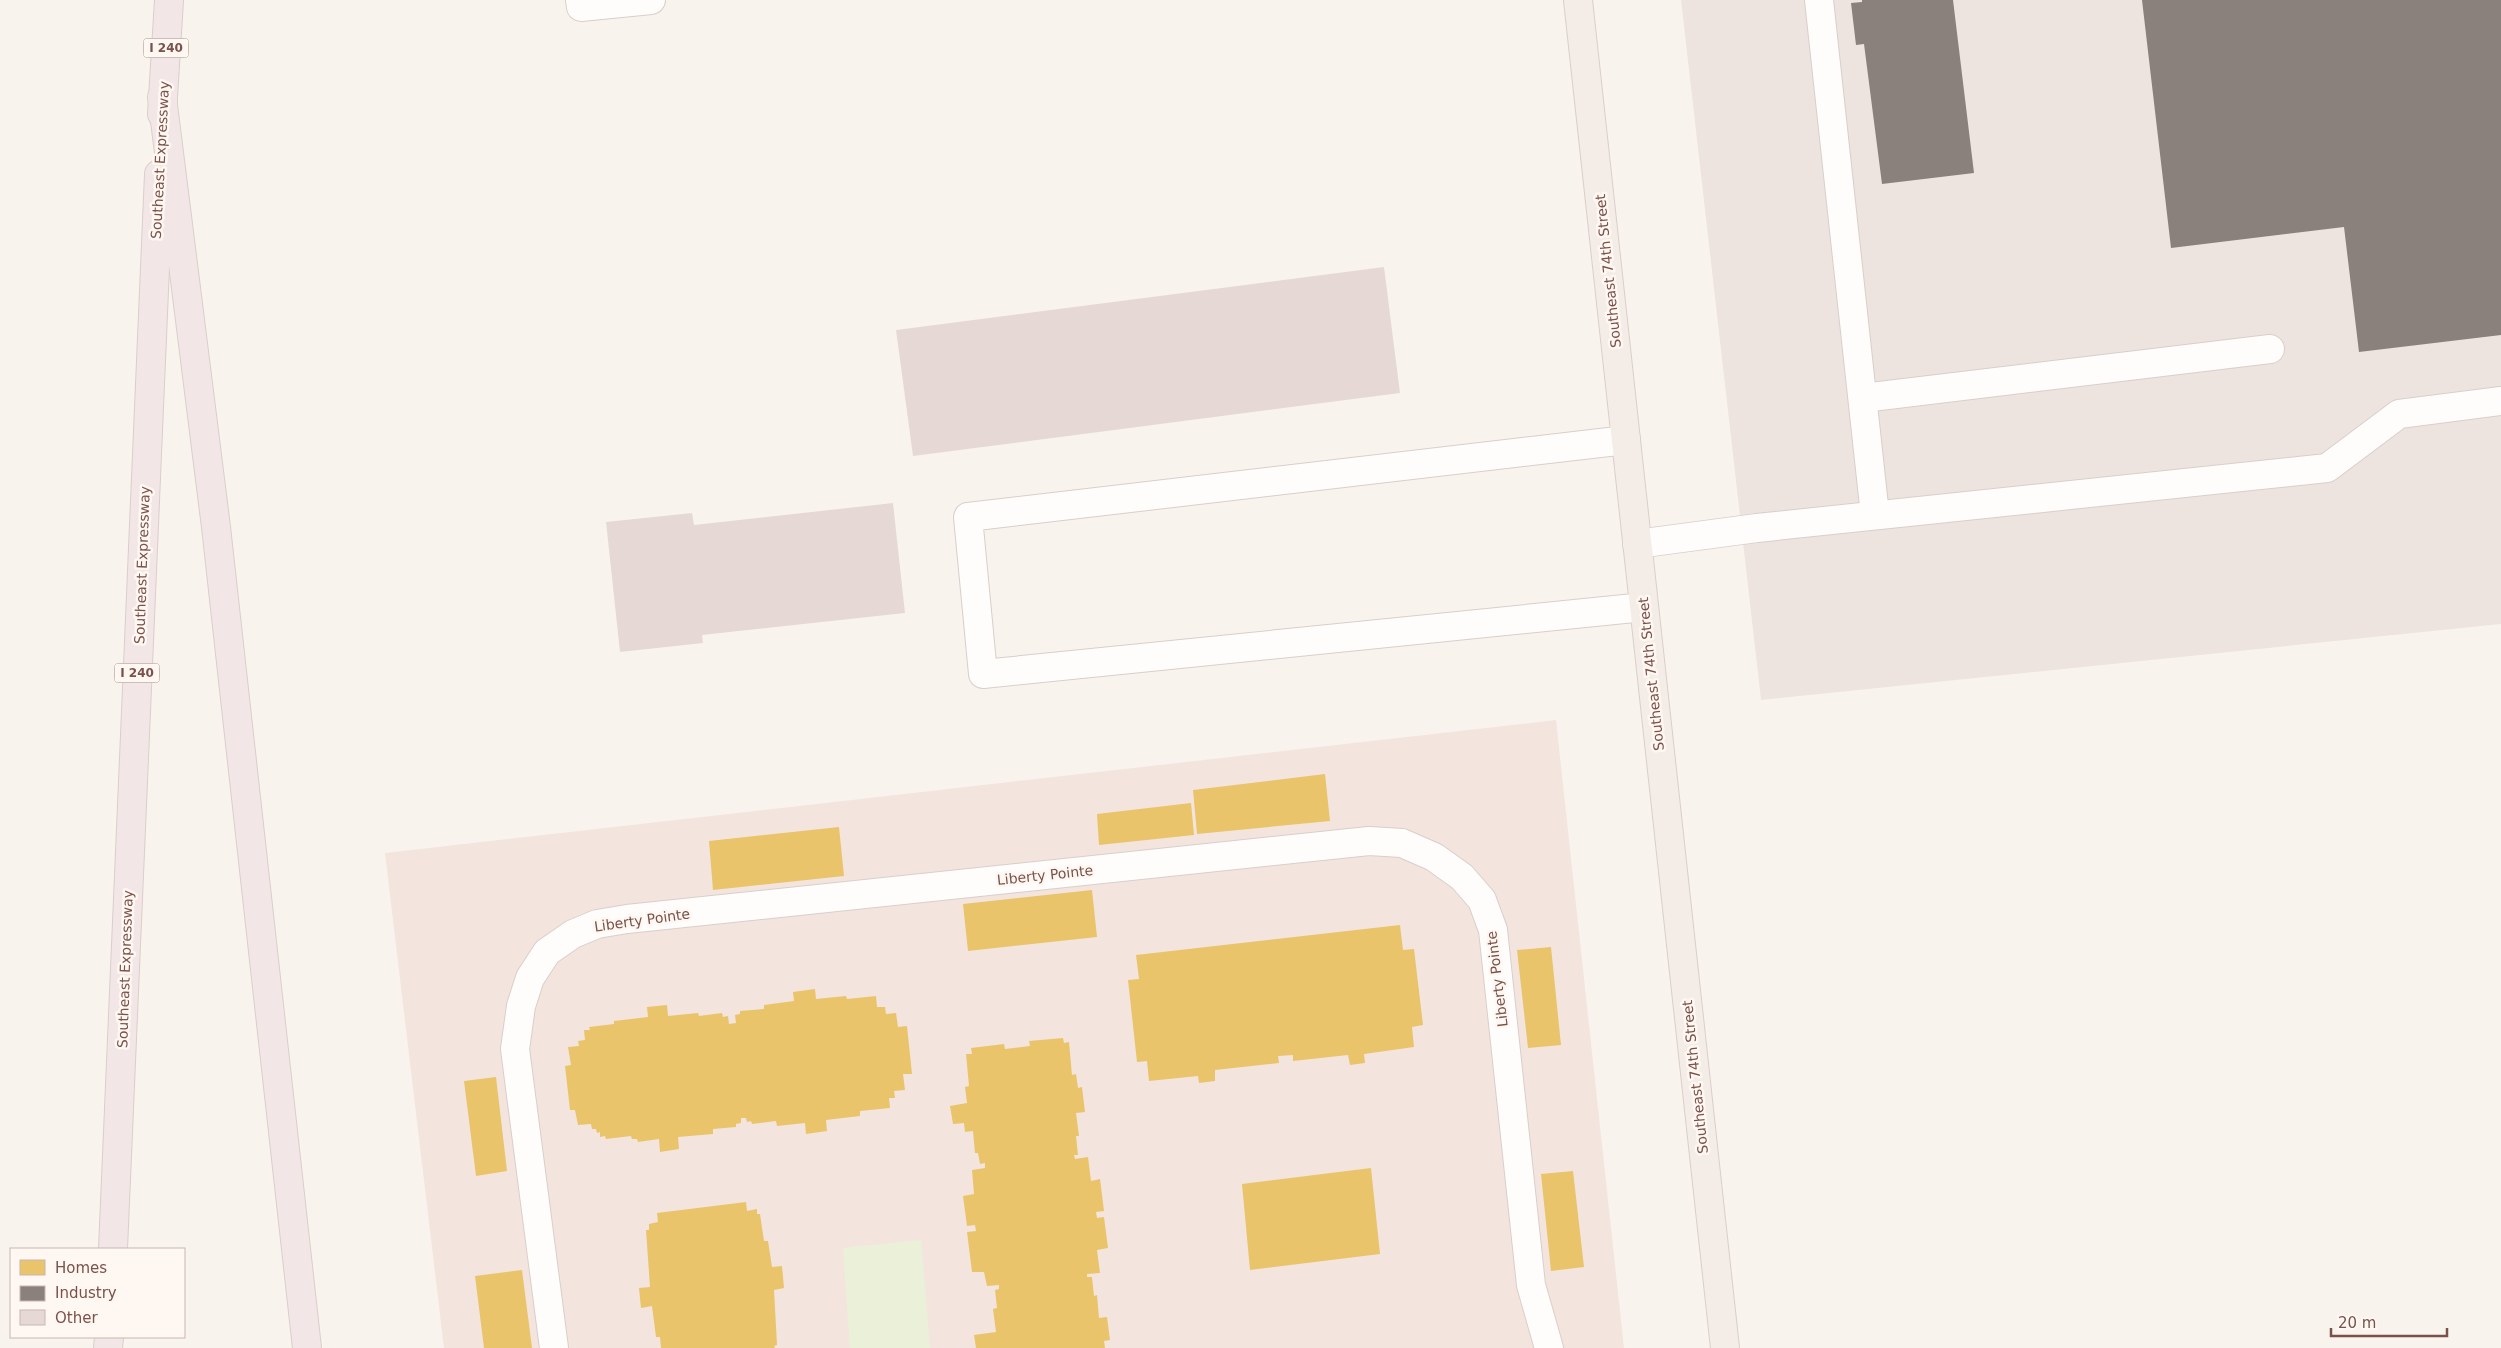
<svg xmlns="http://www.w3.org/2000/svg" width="2501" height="1348" font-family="'DejaVu Sans',sans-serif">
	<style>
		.residential { fill: #f3e5de }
		.industrial { fill: #ede4e0 }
		.green { fill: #ebf0d9 }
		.homes { fill: #e9c46a }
		.industry { fill: #8a817c }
		.building { fill: #e6d9d5 }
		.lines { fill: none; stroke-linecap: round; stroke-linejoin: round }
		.minor-casing { stroke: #d9ceca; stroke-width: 30 }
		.major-casing { stroke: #daceca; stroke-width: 30 }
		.highway-casing { stroke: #daceca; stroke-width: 30 }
		.minor { stroke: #fefdfc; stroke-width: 28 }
		.major { stroke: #f4ece6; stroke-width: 28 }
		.highway { stroke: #f2e7e6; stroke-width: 28 }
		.labels { text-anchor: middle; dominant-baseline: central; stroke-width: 5; stroke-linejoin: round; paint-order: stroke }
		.shield { fill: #fff7f1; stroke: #a3837d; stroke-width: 1 }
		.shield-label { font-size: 12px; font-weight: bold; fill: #7b514b }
		.street-label { font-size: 14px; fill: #7b514b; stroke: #fff7f1 }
	</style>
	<rect width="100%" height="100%" fill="#f9f3ee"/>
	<polygon class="residential" points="1556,720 1624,1348 444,1348 385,853"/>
	<polygon class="industrial" points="1681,0 2501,0 2501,624 1761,700"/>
	<polygon class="green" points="921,1240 930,1348 850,1348 843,1248"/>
	<g class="homes">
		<polygon points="1325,774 1330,821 1197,834 1193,790"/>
		<polygon points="1191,803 1194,835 1099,845 1097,814"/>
		<polygon points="839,827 844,876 713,890 709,841"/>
		<polygon points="1092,890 1097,937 968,951 963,904"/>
		<polygon points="1400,925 1403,950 1414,949 1423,1025 1412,1027 1414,1047 1364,1054 1365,1063 1350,1065 1348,1055 1293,1061 1293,1055 1278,1056 1279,1063 1215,1070 1215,1081 1199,1083 1198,1076 1149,1081 1147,1061 1137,1062 1128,980 1139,979 1136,955"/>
		<polygon points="1551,947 1561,1045 1528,1048 1517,950"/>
		<polygon points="815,989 816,999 846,996 847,999 876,996 877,1007 885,1007 886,1014 896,1013 898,1027 907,1026 912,1074 903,1074 905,1090 894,1091 895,1098 889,1098 890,1108 860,1111 860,1116 826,1120 827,1131 806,1134 805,1123 777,1126 776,1121 752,1124 751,1121 747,1122 746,1118 741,1118 741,1123 736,1124 736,1127 713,1129 713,1134 678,1137 679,1149 660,1152 659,1139 638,1142 637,1139 632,1139 631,1136 606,1139 605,1136 600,1137 600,1132 597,1133 596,1129 592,1129 591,1124 578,1125 575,1110 570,1110 565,1066 571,1065 568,1047 579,1046 578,1041 585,1040 584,1030 590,1030 589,1027 614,1024 614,1021 648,1017 647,1007 667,1005 668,1016 698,1013 699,1016 722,1013 723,1017 728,1016 729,1024 736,1023 735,1015 740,1014 740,1011 764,1009 764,1005 794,1001 793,992"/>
		<polygon points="1063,1038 1064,1043 1069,1042 1072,1075 1076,1074 1078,1088 1082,1087 1085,1112 1076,1113 1079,1136 1076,1136 1078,1155 1074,1155 1075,1159 1088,1157 1091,1181 1100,1179 1104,1211 1096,1212 1097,1218 1104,1217 1108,1248 1097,1250 1100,1273 1087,1274 1087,1277 1092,1277 1094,1296 1097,1295 1099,1318 1107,1317 1110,1340 1104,1341 1105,1348 976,1348 974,1335 996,1332 993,1309 997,1308 995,1290 999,1289 999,1285 987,1286 984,1272 972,1272 967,1232 976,1231 975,1225 967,1226 963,1196 974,1194 972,1170 985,1168 985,1163 980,1164 978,1153 975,1153 973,1131 965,1132 964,1123 953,1124 950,1106 967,1103 965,1087 969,1086 966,1054 972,1054 971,1048 1004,1044 1005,1049 1030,1046 1029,1041"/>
		<polygon points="496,1077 507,1171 476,1176 464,1081"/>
		<polygon points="1371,1168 1380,1254 1250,1270 1242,1184"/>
		<polygon points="1573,1171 1584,1267 1551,1271 1541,1174"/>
		<polygon points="746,1202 747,1211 757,1209 757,1214 760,1214 764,1241 768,1241 772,1267 782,1266 784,1288 774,1290 777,1345 774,1346 775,1348 661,1348 660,1337 656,1337 652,1306 641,1308 639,1288 650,1287 646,1230 649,1230 649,1224 658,1222 657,1213"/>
		<polygon points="522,1270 532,1348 484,1348 475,1276"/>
	</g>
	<g class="industry">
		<polygon points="1862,0 1953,0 1974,173 1882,184 1864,44 1856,45 1851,3 1862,2"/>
		<polygon points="2142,0 2501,0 2501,335 2359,352 2344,227 2171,248"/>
	</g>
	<g class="building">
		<polygon points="1384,267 1400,393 913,456 896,330"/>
		<polygon points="893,503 905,613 702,635 703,643 620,652 606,522 692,513 694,525"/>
	</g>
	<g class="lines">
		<g class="minor-casing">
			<g id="minor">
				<polyline points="580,0 581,7 651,0"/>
				<polyline points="1819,0 1875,515"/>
				<polyline points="1863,398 2270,349"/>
				<polyline points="1626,440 968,517 983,674 1644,607"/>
				<polyline points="1637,544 1757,528 2327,468 2399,414 2501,401"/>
				<polyline points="554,1348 515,1049 521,1006 530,978 547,952 573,934 597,924 627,919 1369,841 1402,843 1434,857 1462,877 1482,900 1493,930 1531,1285 1549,1348"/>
			</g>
		</g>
		<g class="major-casing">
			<polyline id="major" points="1578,0 1725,1348"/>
		</g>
		<g class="highway-casing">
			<g id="highway">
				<polyline points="162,97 216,527 307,1348"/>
				<polyline points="162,114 169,0"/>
				<polyline points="113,1249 159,174"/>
				<polyline points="108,1348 109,1337"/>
			</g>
		</g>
		<use href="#minor" class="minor"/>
		<use href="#major" class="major"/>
		<use href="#highway" class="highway"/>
	</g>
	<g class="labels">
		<g class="shield">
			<rect x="143.5" y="38.5" width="45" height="19" rx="4"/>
			<rect x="114.5" y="663.5" width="45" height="19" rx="4"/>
		</g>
		<g class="shield-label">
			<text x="166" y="48">I 240</text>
			<text x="137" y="673">I 240</text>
		</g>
		<g class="street-label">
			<text transform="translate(160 160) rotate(-87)">Southeast Expressway</text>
			<text transform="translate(1608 271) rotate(-96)">Southeast 74th Street</text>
			<text transform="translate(142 565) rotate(-88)">Southeast Expressway</text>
			<text transform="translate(1651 674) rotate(-96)">Southeast 74th Street</text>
			<text transform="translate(1045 875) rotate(-6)">Liberty Pointe</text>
			<text transform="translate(642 920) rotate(-8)">Liberty Pointe</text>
			<text transform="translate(125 969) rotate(-88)">Southeast Expressway</text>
			<text transform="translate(1497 979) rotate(-97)">Liberty Pointe</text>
			<text transform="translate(1695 1077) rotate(-96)">Southeast 74th Street</text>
		</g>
	</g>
	<rect x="10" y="1248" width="175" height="90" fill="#fff7f1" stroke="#cab5af"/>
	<rect x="20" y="1260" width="25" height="15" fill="#e9c46a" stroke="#cab5af"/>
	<text x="55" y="1273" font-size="15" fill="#7b514b">Homes</text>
	<rect x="20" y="1286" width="25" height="15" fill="#8a817c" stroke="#cab5af"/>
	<text x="55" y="1298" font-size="15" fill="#7b514b">Industry</text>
	<rect x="20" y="1310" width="25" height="15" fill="#e6d9d5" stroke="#cab5af"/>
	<text x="55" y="1323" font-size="15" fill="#7b514b">Other</text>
	<path d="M2331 1328v8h116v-8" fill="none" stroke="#7b514b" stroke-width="2.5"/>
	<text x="2338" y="1328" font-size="15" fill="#7b514b" stroke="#fff7f1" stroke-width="4" paint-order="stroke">20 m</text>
</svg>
